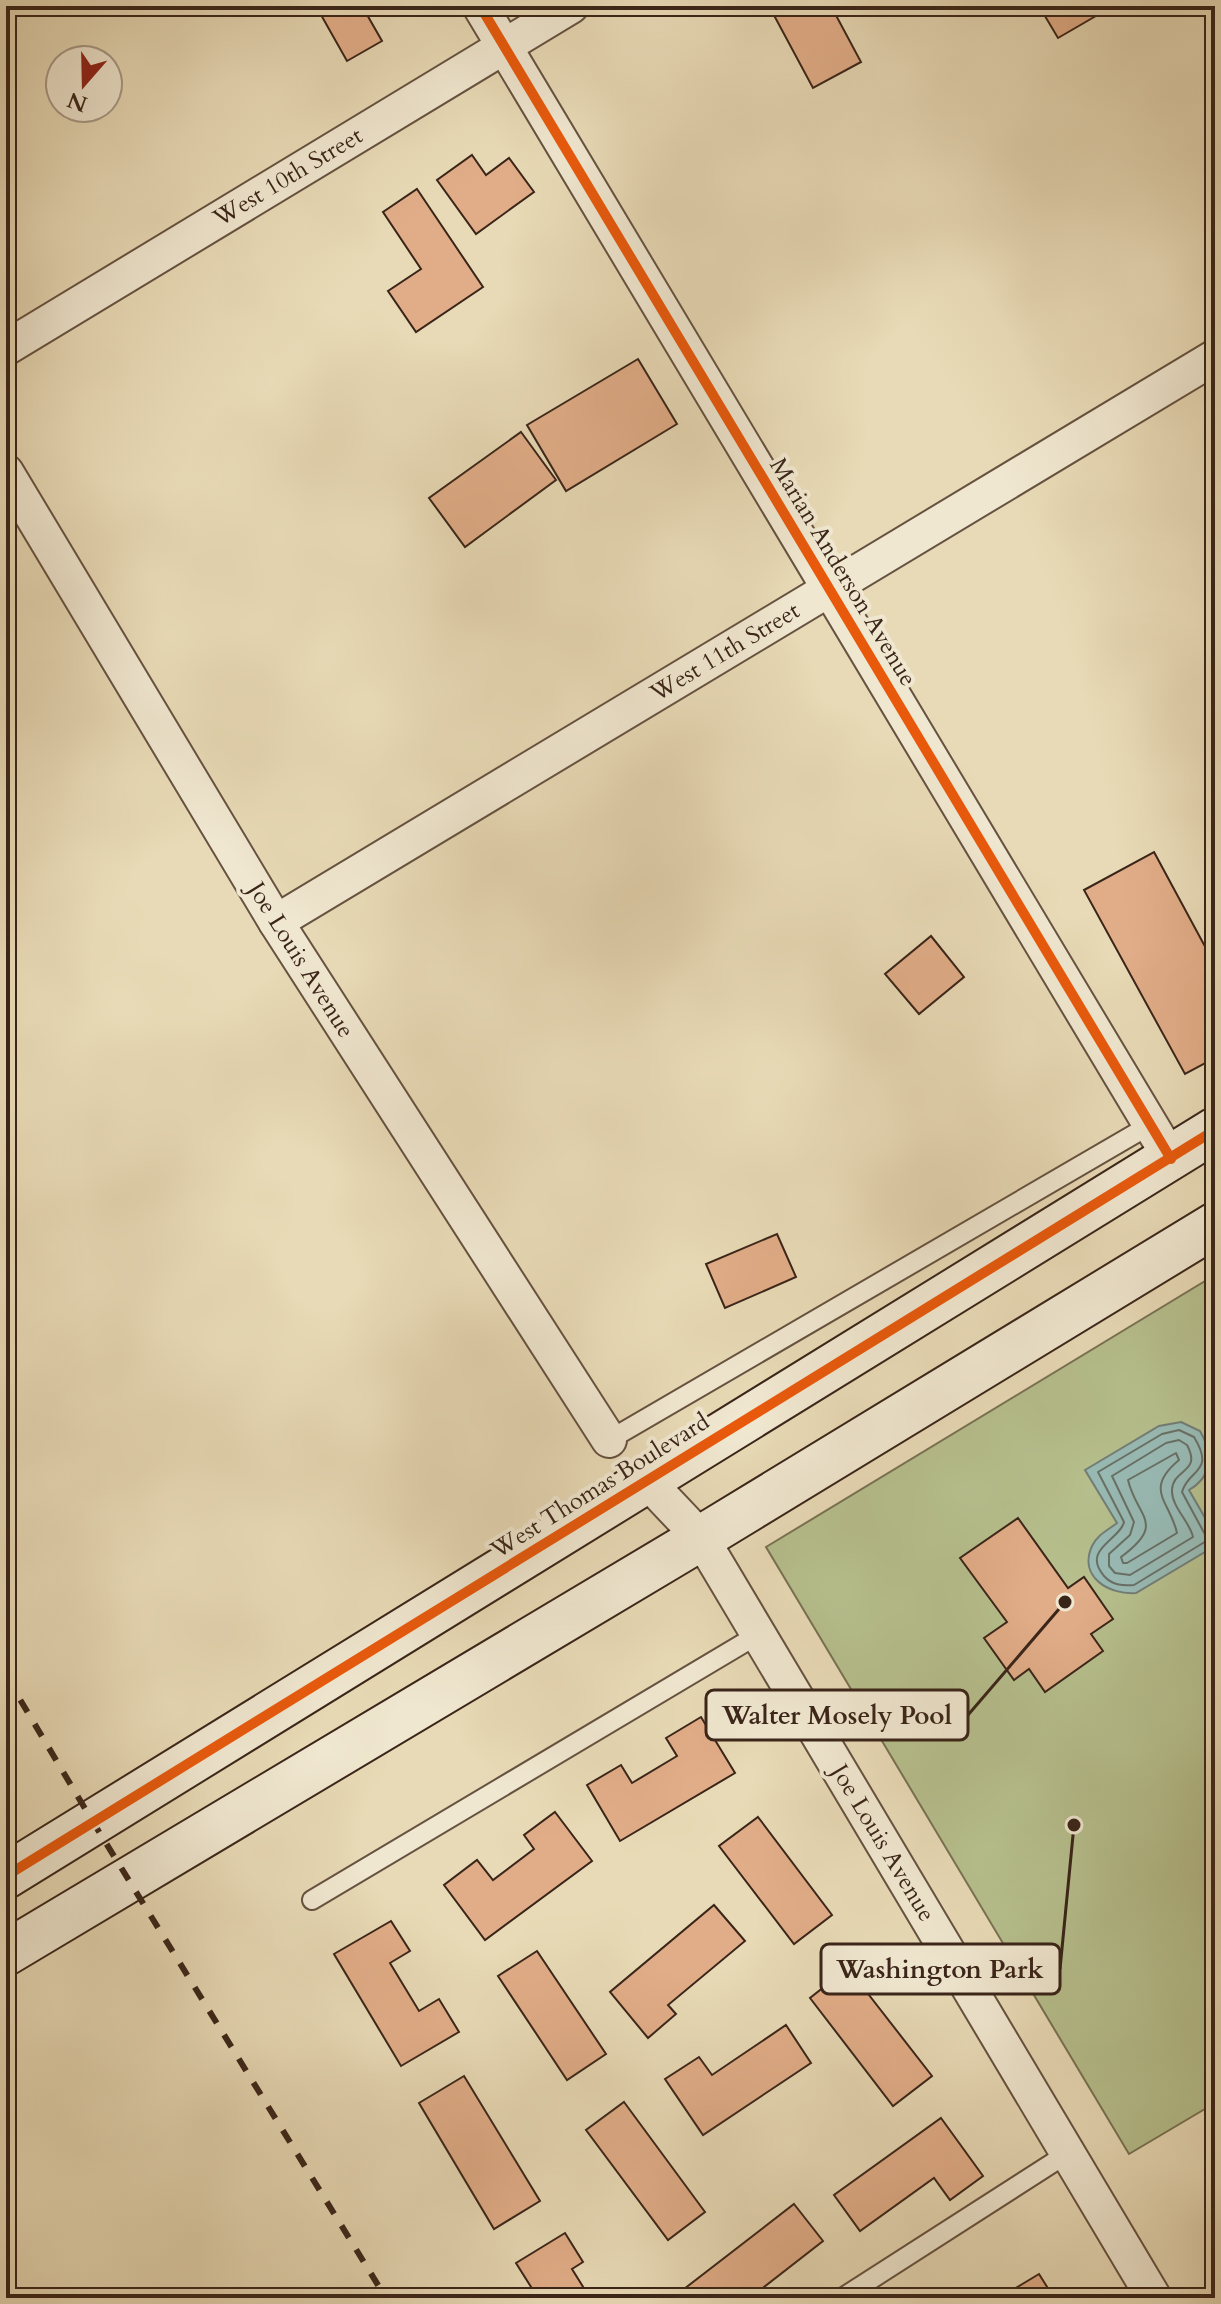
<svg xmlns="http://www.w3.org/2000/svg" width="1221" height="2304" font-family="Cardo,serif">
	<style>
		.green { fill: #b6bf8d; stroke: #787253; stroke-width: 2 }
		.water { fill: #98bab4; stroke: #727e76; stroke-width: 2 }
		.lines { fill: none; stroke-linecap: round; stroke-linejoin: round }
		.shore { stroke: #697066; stroke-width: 2 }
		.building { fill: #e1ad88; stroke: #3a2519; stroke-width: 2 }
		.lane-casing { stroke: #665240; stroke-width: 22 }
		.street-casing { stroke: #665240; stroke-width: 38 }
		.secondary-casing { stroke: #3a2519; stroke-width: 48 }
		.lane { stroke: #f0e7d0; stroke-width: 18 }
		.street { stroke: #f0e7d0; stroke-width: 34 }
		.secondary { stroke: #f0e7d0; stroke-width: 44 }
		.rail { stroke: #3a2519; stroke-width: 6; stroke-dasharray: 14 14; stroke-linecap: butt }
		.cycleway-casing { stroke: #f0e7d0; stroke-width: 15 }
		.cycleway { stroke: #e8590c; stroke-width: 10 }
		.labels { text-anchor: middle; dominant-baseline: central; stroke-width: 8; stroke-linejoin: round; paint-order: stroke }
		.street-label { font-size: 24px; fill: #3a2519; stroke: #f0e7d0 }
		.leader { fill: none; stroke: #3a2519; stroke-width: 3 }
		.callout-dot { fill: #3a2519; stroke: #f0e7d0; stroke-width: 3 }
		.callout { fill: #f0e7d0; stroke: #3a2519; stroke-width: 3 }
		.callout-label { font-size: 26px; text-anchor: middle; font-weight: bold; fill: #3a2519 }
	</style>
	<rect width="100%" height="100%" fill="#e8dab6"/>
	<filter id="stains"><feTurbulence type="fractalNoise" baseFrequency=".0025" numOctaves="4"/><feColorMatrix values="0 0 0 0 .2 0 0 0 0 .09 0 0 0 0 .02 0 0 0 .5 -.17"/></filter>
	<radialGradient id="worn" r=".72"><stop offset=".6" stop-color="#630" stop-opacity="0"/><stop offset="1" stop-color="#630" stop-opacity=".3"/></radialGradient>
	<polygon class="green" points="1215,1275 1215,2103 1129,2154 766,1547"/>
	<path class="water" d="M1181,1422L1200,1431C1213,1453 1213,1476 1189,1490L1215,1535V1546L1136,1593C1109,1595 1078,1577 1092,1546C1097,1535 1108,1530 1117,1523L1085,1470L1159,1426Z"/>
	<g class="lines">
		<g class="shore">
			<path d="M1179,1430L1194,1437C1216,1473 1188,1469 1182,1492L1208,1540L1134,1585C1122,1586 1112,1585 1104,1576C1081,1549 1120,1540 1124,1522L1098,1472L1162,1434Z"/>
			<path d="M1179,1440L1187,1445C1202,1473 1173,1468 1172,1490C1171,1506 1190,1522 1193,1537L1130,1575L1115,1573L1109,1566V1554L1130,1535L1134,1522L1112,1476L1166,1443Z"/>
			<path d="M1176,1453L1179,1460C1143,1490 1170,1501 1177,1533L1127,1563H1123L1121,1557C1167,1523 1137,1518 1128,1480Z"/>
		</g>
	</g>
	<g class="building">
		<polygon points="316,6 362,6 382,41 347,61"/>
		<polygon points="769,6 831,6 861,62 813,88"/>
		<polygon points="1039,6 1113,6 1058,38"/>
		<polygon points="472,155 486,175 509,158 534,192 476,234 437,180"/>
		<polygon points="417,189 483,287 416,332 388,291 421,269 383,212"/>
		<polygon points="638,359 677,424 566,491 527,425"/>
		<polygon points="521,432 556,480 465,547 429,498"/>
		<polygon points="1154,852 1215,965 1215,1058 1185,1074 1084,890"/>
		<polygon points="931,936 964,977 919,1014 885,974"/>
		<polygon points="777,1234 796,1277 725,1308 706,1264"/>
		<polygon points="1018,1518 1068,1588 1084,1577 1113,1619 1091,1634 1103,1651 1045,1692 1029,1669 1014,1680 984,1638 1007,1622 960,1558"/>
		<polygon points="701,1717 735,1773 620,1841 587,1785 621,1765 632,1783 677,1756 666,1738"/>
		<polygon points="555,1812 592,1861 485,1940 444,1885 477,1860 493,1880 534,1849 524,1835"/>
		<polygon points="758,1817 832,1915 794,1944 719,1846"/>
		<polygon points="714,1905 745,1941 668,2005 676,2014 648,2038 610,1992"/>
		<polygon points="391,1921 410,1951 390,1963 419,2011 439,1999 459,2032 401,2066 334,1954"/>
		<polygon points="537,1951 606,2054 567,2080 498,1976"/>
		<polygon points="848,1968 932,2076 893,2106 810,1998"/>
		<polygon points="786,2025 811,2063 703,2135 665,2079 699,2057 712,2075"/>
		<polygon points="464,2076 540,2201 494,2229 419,2103"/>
		<polygon points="624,2102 705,2212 668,2240 586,2130"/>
		<polygon points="941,2118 983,2176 950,2200 934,2178 860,2231 834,2195"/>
		<polygon points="794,2204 823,2241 750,2298 691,2298 684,2289"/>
		<polygon points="565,2233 583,2262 572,2269 590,2298 538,2298 516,2263"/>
		<polygon points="1039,2274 1054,2298 1006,2298 1004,2295"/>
	</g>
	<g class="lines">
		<g class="lane-casing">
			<g id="lane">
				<polyline points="609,1440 1150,1125"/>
				<polyline points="312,1900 759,1634"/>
				<polyline points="842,2298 1068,2153"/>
			</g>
		</g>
		<g class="street-casing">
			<g id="street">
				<polyline points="480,6 1171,1159"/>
				<polyline points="6,348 571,6"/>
				<polyline points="6,472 276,922 609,1440"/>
				<polyline points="276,922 1215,357"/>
				<polyline points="647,1481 701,1538 1154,2298"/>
			</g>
		</g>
		<g class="secondary-casing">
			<g id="secondary">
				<polyline points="6,1876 1215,1130"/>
				<polyline points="6,1953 701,1538 1215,1225"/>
			</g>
		</g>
		<use href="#lane" class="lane"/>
		<use href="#street" class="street"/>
		<use href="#secondary" class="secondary"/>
		<polyline class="rail" points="6,1676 93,1822 386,2298"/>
		<g class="cycleway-casing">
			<g id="cycleway">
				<polyline points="480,6 1171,1159"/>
				<polyline points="6,1876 1215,1130"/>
			</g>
		</g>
		<use href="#cycleway" class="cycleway"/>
	</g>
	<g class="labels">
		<g class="street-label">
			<text transform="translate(288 177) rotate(-31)">West 10th Street</text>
			<text transform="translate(843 572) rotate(59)">Marian Anderson Avenue</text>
			<text transform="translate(725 652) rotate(-31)">West 11th Street</text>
			<text transform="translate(301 960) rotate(58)">Joe Louis Avenue</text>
			<text transform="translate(600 1486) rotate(-32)">West Thomas Boulevard</text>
			<text transform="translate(883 1843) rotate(59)">Joe Louis Avenue</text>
		</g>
	</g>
	<path class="leader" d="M1065 1602L968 1715M1074 1825L1060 1969"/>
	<g class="callout-dot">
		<circle cx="1065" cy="1602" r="8"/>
		<circle cx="1074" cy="1825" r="8"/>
	</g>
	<g class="callout">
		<rect x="706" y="1690" width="262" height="50" rx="8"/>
		<rect x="821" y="1944" width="239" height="50" rx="8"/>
	</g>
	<g class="callout-label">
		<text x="837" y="1724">Walter Mosely Pool</text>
		<text x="940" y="1978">Washington Park</text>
	</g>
	<rect width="1221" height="2304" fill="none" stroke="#e8dab6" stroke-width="32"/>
	<rect x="8" y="8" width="1205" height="2288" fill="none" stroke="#3a2519" stroke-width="4"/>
	<rect x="16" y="16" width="1189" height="2272" fill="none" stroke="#3a2519" stroke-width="2"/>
	<g transform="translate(84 84) rotate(200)"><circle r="38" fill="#f0e7d0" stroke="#a79987" stroke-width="2"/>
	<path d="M0-6L14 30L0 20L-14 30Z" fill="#8f2418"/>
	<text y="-12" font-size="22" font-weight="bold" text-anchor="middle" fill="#3a2519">N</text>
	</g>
	<rect width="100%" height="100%" filter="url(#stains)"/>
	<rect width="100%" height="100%" fill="url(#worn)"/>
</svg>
